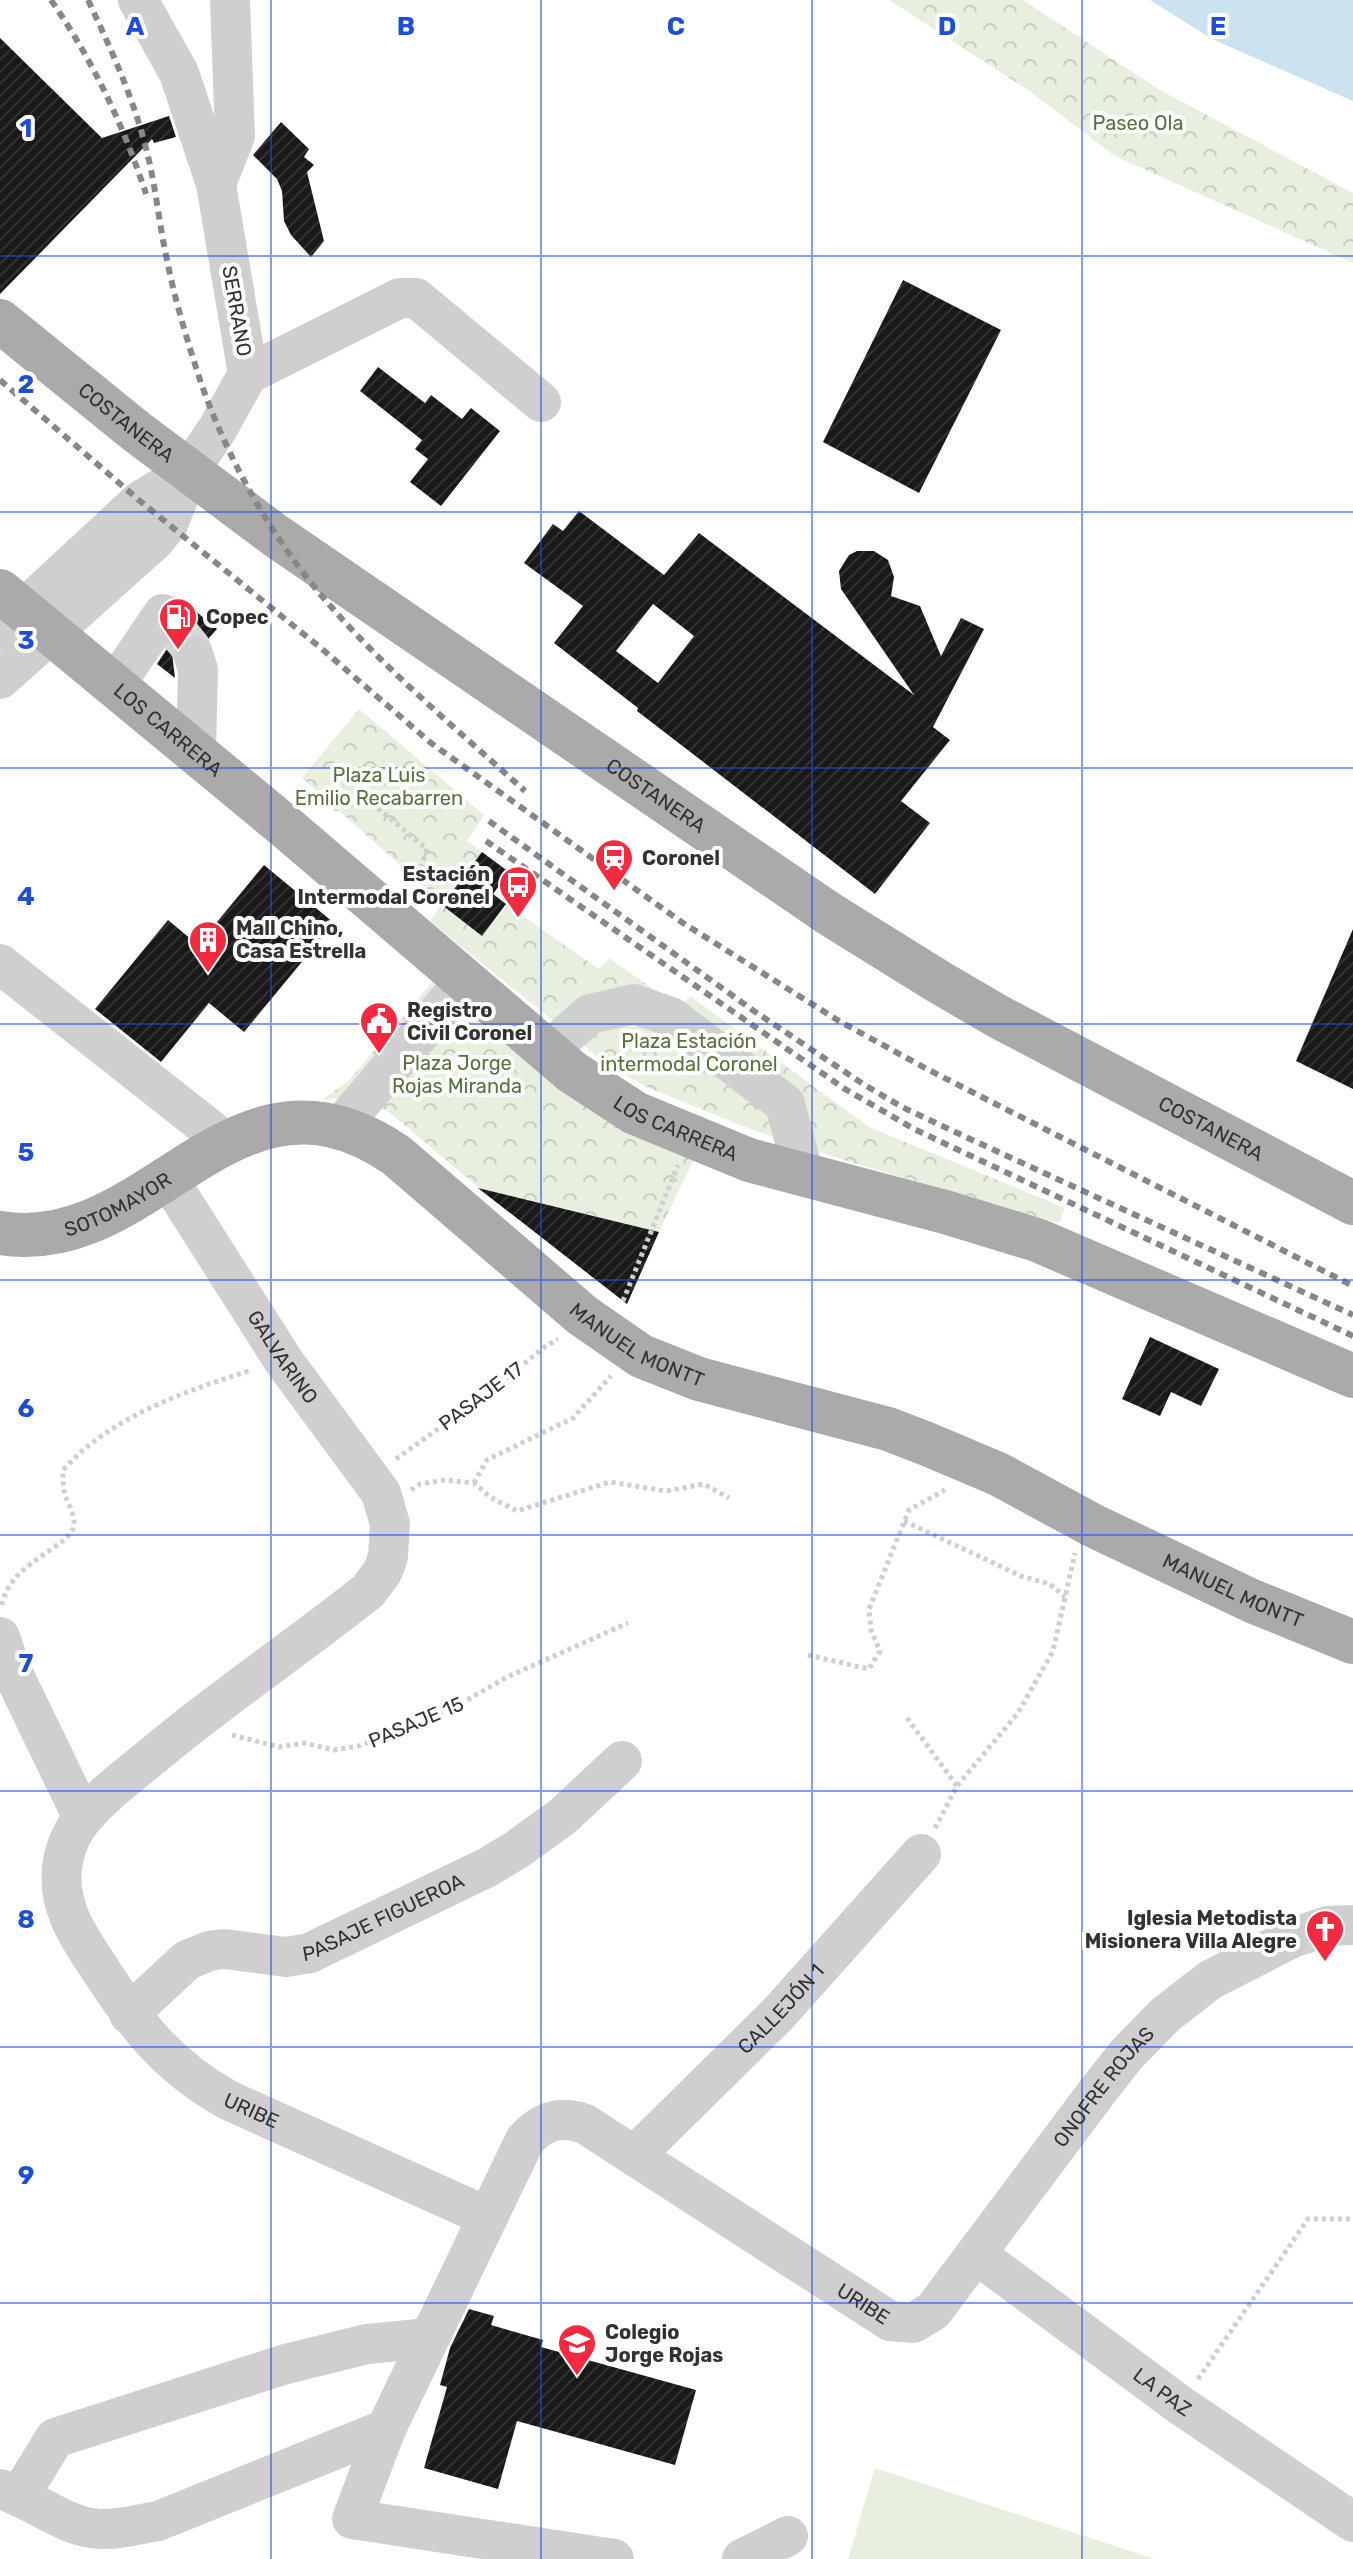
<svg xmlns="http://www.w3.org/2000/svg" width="1353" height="2559" font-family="Rubik,sans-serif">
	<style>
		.park { fill: url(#park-crowns) }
		.garden { fill: #e8efdf }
		.water { fill: #cbe3f0 }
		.building { fill: url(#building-hatch); fill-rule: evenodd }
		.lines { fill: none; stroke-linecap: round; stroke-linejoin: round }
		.minor-tunnel { stroke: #d6d6d6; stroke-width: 40; stroke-dasharray: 40 20; stroke-linecap: butt }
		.path { stroke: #cfcfcf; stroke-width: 5; stroke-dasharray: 4 4; stroke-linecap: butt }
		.minor { stroke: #cfcfcf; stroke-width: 40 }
		.major { stroke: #aaa; stroke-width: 44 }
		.rail { stroke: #878787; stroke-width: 6; stroke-dasharray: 8 6; stroke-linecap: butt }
		.grid { fill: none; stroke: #1d4ed8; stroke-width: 2; stroke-opacity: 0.55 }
		.labels { text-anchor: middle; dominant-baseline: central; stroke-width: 8; stroke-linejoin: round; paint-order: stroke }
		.park-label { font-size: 20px; fill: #57723b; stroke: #fff }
		.street-label { font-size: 20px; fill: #323232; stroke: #fff }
		.poi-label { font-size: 20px; font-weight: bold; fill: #323232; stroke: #fff; text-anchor: start }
		.grid-label { font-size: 26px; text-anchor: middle; font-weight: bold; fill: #1d4ed8; stroke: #fff; stroke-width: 8; stroke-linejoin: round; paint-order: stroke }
	</style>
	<defs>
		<pattern id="park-crowns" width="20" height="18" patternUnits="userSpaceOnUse" patternTransform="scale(2)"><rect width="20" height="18" fill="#e8efdf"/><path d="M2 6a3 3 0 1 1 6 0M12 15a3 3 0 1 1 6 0" fill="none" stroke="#c7cdc0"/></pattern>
		<pattern id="building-hatch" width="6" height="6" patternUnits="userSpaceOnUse" patternTransform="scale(2)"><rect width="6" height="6" fill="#191919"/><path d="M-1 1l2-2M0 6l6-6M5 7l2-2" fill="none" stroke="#323232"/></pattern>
	</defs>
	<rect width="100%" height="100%" fill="#fff"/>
	<g class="park">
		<polygon points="889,0 1023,0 1158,89 1353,193 1353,263 1115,156 1028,90"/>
		<polygon points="359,709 484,815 467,841 482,852 442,905 482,935 507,905 599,969 609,958 679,1007 690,996 869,1127 1065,1208 1059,1223 850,1162 753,1130 649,1088 610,1067 430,921 441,905 428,895 408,872 302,778"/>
		<polygon points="443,969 700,1147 659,1232 513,1196 498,1204 389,1112 362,1098 323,1099 349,1080"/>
	</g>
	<polygon class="garden" points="875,2468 1155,2559 848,2559"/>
	<polygon class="water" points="1150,0 1353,0 1353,101 1212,39"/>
	<g class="building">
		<polygon points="0,38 102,138 169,116 176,137 154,143 152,139 0,294"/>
		<polygon points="281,122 309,149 304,157 314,165 307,172 324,241 311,257 291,235 284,221 282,191 277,179 253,155"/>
		<polygon points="903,280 1001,330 919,493 823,442"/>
		<polygon points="378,367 425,403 431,395 462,419 471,408 500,431 441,506 410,482 428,459 415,449 422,440 360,391"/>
		<path d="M579,511L664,575L699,533L914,695L841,589L839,571L849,555L857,551H874L888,560L894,577L891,596L920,606L941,656L961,618L984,629L933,727L950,740L901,801L930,823L875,894L637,711L638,708L554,643L583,606L524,563L553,524L563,531ZM653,604L694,636L658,683L616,651Z"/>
		<polygon points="186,603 217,629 208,639 198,634 188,635 177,642 172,653 175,678 157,664 182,626"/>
		<polygon points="482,852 509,872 493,894 506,904 482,936 442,905"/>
		<polygon points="264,865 334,923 244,1032 209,1003 161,1062 95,1009 168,920 198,945"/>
		<polygon points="1353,929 1353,1089 1296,1061"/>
		<polygon points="478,1188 659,1232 627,1304"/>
		<polygon points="1150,1337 1219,1369 1201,1406 1171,1392 1160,1416 1122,1399"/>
		<polygon points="469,2309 494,2316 491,2325 543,2340 541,2347 696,2390 675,2465 517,2421 498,2489 424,2468 447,2387 440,2385 450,2348"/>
	</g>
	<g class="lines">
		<polyline class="minor-tunnel" points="170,622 191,648 194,657"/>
		<g class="path">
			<polyline points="334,809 368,800 427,849 416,882"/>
			<polyline points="623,1301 678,1165"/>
			<polyline points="396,1459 495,1388 543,1348 558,1339"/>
			<polyline points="474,1483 487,1460 573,1418 611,1376"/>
			<polyline points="411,1490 420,1484 445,1480 474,1483 490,1497 517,1511 610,1482 666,1491 704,1484 729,1498"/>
			<polyline points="904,1521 1021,1576 1050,1584 1065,1597"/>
			<path d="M2,1605C9,1562 72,1547 74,1525C75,1515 68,1504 65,1495C63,1487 63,1479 63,1470C110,1417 185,1391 252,1370"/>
			<polyline points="808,1655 869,1669 880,1651 871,1630 869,1609 909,1510 945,1490"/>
			<polyline points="907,1718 957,1786"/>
			<polyline points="232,1735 279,1747 304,1743 334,1750 359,1746 452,1709 507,1677 628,1623"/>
			<polyline points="935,1828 957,1786 1018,1713 1053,1651 1075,1553"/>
			<polyline points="1198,2379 1308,2219 1353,2219"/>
		</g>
		<g class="minor">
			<polyline points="216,184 235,136 230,0"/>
			<polyline points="248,374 400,298 416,298 541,402"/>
			<polyline points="0,631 140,501 189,471"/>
			<polyline points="194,657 198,670 196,752"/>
			<polyline points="0,679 155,540 168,524 189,471 218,428 248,374 216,184 179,73 138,0"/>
			<polyline points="115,685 163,614"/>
			<polyline points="0,964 226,1142"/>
			<polyline points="548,1051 590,1014 634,1004 671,1017 785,1104 804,1176"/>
			<polyline points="340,1127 466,980"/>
			<path id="s1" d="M167,1177L283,1360L381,1493L390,1524L388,1556L383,1571L368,1591C298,1647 224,1696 156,1753C131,1774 104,1793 83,1818C73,1830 66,1846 63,1861C55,1905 79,1938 102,1972C138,2028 169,2067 228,2100L488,2217"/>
			<polyline points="0,1637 10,1667 83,1818"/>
			<path id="s2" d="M129,2014L187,1960L209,1951L224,1949L286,1957L310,1953L322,1947L488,1867L516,1850L562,1817L622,1761"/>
			<path id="s3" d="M634,2156L778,2014L921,1854"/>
			<path id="s4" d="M976,2254L1180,2405L1353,2522"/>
			<path d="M0,2489C34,2499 65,2528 101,2529C120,2530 140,2524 158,2521L386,2429"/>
			<polyline points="20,2495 55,2438 286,2364 367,2344 429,2338"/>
			<path id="s5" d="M614,2559L352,2519L386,2429L525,2140C542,2121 561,2115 585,2124L890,2321L913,2323L933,2311L1097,2092L1126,2055L1165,2015L1210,1980L1292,1938L1328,1926L1353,1925"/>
			<polyline points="742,2559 788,2536"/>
		</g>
		<g class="major">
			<path id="s6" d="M0,321L137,432L276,536L828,913L939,982L999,1017L1353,1203"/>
			<path id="s7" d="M0,591L288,829L572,1072L635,1113L749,1160L945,1212L1037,1240L1353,1376"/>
			<path id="s8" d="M0,1233C153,1258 232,1043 396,1155L582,1315L641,1356L699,1379L888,1429L927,1444L998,1474L1094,1526L1252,1601L1353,1642"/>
		</g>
		<g class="rail">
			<path d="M51,0C93,61 123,124 146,194"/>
			<path d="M88,0C111,49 134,99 147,152C156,188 159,224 167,260C175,301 188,343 201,383C225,451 260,516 304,574C367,655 449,722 525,791"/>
			<polyline points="0,380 140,501 322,649 431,743 683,923 839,1021 927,1069 1353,1286"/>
			<polyline points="489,821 754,1011 863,1084 902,1107 968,1138 1353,1315"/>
			<polyline points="486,841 845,1089 914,1129 1353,1336"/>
		</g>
	</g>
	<path class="grid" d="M271,0V2559M541,0V2559M812,0V2559M1082,0V2559M0,256H1353M0,512H1353M0,768H1353M0,1024H1353M0,1280H1353M0,1535H1353M0,1791H1353M0,2047H1353M0,2303H1353"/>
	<defs>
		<g id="fuel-pin" transform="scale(2)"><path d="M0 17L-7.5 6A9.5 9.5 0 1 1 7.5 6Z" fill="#f32a40" stroke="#fff"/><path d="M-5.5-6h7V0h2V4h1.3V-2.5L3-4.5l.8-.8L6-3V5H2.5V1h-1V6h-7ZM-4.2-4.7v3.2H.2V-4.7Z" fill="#fff"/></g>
		<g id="station-pin" transform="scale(2)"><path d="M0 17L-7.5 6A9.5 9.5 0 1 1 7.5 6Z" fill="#f32a40" stroke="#fff"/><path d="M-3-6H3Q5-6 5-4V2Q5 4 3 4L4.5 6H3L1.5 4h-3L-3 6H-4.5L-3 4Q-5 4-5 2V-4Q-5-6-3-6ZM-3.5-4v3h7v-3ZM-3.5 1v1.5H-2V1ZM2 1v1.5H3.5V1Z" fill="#fff"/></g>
		<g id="bus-pin" transform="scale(2)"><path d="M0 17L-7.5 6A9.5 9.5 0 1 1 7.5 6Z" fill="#f32a40" stroke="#fff"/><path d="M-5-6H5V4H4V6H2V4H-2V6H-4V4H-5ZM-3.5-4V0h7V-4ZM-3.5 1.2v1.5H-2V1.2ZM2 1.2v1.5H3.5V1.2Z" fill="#fff"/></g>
		<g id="building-pin" transform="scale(2)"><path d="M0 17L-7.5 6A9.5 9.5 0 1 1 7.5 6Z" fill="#f32a40" stroke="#fff"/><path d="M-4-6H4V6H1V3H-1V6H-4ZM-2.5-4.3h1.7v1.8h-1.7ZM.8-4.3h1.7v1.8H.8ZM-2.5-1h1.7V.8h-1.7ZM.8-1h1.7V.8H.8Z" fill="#fff"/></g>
		<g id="civic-pin" transform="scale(2)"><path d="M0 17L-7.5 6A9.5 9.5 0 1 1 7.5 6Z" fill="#f32a40" stroke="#fff"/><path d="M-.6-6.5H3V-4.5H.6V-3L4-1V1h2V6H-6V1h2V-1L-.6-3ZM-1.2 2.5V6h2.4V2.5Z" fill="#fff"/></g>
		<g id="church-pin" transform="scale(2)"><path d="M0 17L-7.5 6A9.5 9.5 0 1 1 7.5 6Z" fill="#f32a40" stroke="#fff"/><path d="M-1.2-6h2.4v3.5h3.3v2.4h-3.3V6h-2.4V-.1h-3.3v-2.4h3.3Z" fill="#fff"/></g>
		<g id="school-pin" transform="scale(2)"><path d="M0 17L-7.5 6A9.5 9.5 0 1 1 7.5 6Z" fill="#f32a40" stroke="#fff"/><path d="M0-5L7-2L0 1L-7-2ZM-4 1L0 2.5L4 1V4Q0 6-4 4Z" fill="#fff"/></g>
	</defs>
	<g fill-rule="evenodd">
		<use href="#fuel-pin" x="178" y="617"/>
		<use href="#station-pin" x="614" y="858"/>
		<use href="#bus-pin" x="518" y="885"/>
		<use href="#building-pin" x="208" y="940"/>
		<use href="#civic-pin" x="379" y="1021"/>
		<use href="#church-pin" x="1325" y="1929"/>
		<use href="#school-pin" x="577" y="2343"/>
	</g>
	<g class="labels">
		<g class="park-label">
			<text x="1138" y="123">Paseo Ola</text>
			<text x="379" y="775">Plaza Luis<tspan x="379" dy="23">Emilio Recabarren</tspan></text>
			<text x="689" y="1041">Plaza Estación<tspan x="689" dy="23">intermodal Coronel</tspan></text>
			<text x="457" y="1063">Plaza Jorge<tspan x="457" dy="23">Rojas Miranda</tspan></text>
		</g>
		<g class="street-label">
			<text transform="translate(237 311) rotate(80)">SERRANO</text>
			<text stroke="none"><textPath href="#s6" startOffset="162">COSTANERA</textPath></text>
			<text stroke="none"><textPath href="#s7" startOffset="218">LOS CARRERA</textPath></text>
			<text stroke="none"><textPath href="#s6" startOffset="810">COSTANERA</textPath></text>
			<text stroke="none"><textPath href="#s7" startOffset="866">LOS CARRERA</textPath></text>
			<text stroke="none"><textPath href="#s6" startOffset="1458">COSTANERA</textPath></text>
			<text stroke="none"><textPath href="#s8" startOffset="124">SOTOMAYOR</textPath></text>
			<text stroke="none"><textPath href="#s8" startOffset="738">MANUEL MONTT</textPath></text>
			<text stroke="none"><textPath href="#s1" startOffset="214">GALVARINO</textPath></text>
			<text transform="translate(481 1396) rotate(-37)">PASAJE 17</text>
			<text stroke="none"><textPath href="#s8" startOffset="1386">MANUEL MONTT</textPath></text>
			<text transform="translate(416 1722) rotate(-23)">PASAJE 15</text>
			<text stroke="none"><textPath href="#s2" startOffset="286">PASAJE FIGUEROA</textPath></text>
			<text stroke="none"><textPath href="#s3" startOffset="208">CALLEJÓN 1</textPath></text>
			<text stroke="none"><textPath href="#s5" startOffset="1440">ONOFRE ROJAS</textPath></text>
			<text stroke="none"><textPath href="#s1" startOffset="1228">URIBE</textPath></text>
			<text stroke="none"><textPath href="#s5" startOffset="1080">URIBE</textPath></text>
			<text stroke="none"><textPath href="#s4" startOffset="232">LA PAZ</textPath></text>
		</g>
		<g class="poi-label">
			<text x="206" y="617">Copec</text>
			<text x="642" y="858">Coronel</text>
			<text x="490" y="874" text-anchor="end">Estación<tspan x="490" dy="23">Intermodal Coronel</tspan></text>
			<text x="236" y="928">Mall Chino,<tspan x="236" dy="23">Casa Estrella</tspan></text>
			<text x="407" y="1010">Registro<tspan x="407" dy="23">Civil Coronel</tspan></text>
			<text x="1297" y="1918" text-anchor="end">Iglesia Metodista<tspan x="1297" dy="23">Misionera Villa Alegre</tspan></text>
			<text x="605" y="2332">Colegio<tspan x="605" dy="23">Jorge Rojas</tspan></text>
		</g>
	</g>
	<g class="grid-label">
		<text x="135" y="35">A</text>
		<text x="406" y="35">B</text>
		<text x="676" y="35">C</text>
		<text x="947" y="35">D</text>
		<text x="1218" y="35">E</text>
		<text x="26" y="137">1</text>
		<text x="26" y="393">2</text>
		<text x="26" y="649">3</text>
		<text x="26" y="905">4</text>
		<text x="26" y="1161">5</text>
		<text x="26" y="1417">6</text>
		<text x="26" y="1672">7</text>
		<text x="26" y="1928">8</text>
		<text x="26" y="2184">9</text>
	</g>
</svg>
